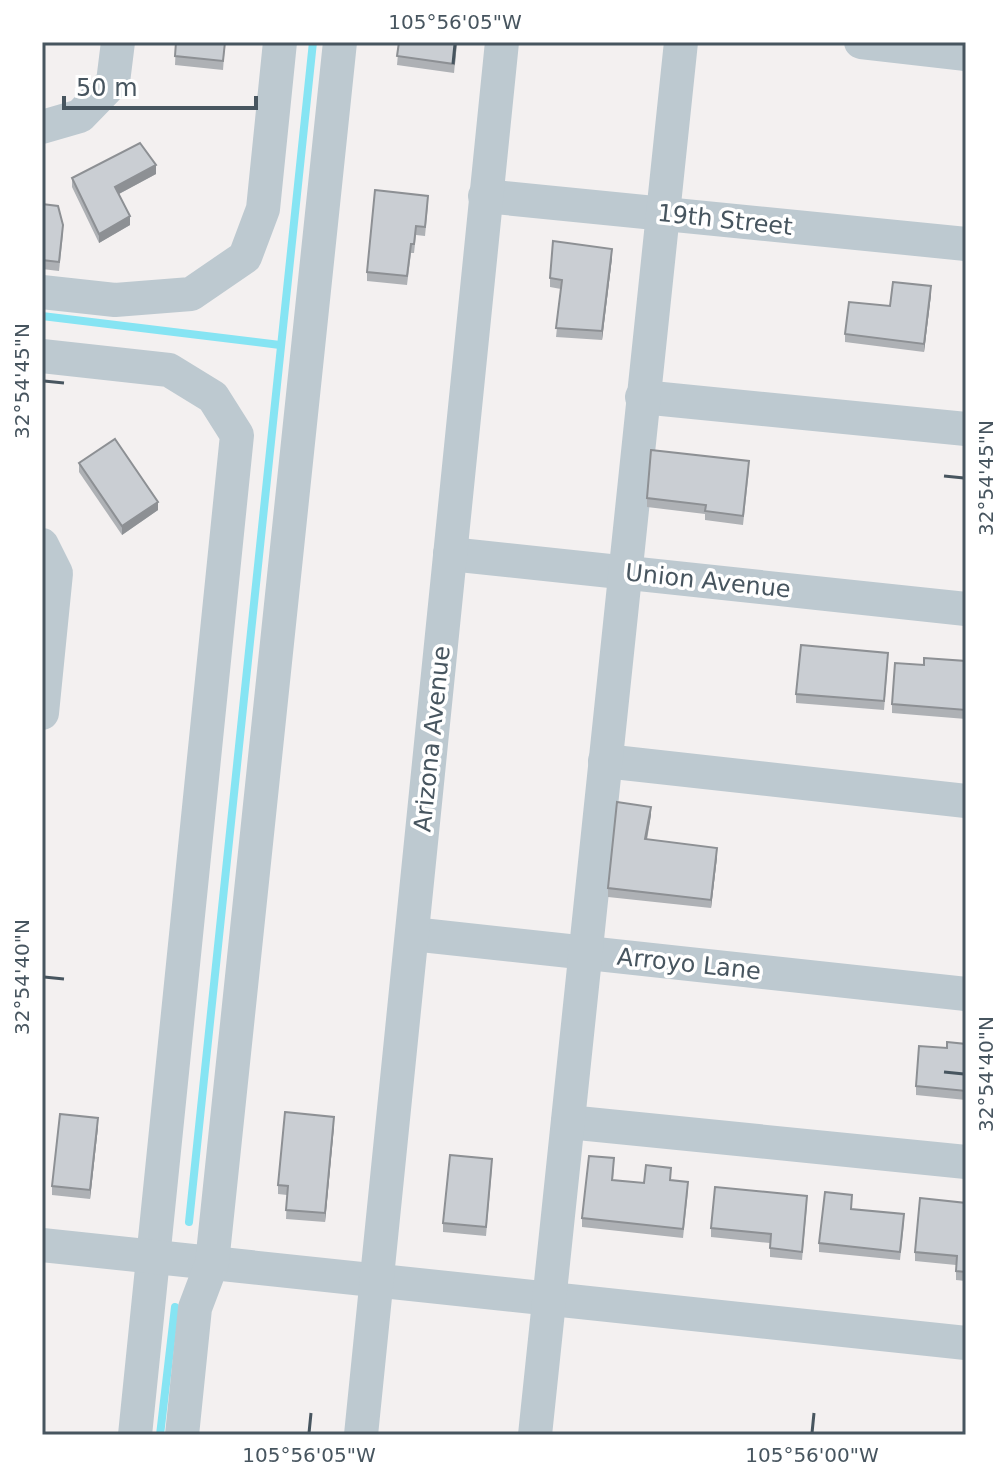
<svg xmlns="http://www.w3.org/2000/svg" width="1008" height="1477" font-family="'DejaVu Sans',sans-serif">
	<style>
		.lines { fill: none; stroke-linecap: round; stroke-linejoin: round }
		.stream { stroke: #86e4f3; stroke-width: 8 }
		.minor { stroke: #bdc9d0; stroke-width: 34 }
		.wall { fill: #aeb1b5 }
		.shaded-wall { fill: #8d9094 }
		.building { fill: #caced3; stroke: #8d9094; stroke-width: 2 }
		.ticks { fill: none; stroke: #47555f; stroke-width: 3 }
		.labels { text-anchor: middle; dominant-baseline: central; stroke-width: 7; stroke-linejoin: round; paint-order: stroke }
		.street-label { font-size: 24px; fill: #47555f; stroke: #fff }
		.neatline { fill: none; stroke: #47555f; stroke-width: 3 }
		.ticks-label { font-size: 20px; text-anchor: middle; fill: #47555f }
	</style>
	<rect width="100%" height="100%" fill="#f3f0f0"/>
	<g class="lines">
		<g class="stream">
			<polyline points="42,316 280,345"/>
			<polyline points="189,1222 313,42"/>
			<polyline points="160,1435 175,1307"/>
		</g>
		<g class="minor">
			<polyline points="861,42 966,54"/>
			<polyline points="42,127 80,116 113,82 118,42"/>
			<polyline points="485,196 966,244"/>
			<polyline points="42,292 115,300 191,294 245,257 263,209 280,42"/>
			<polyline points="42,356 169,370 213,397 237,435 135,1435"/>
			<polyline points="642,397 966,429"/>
			<polyline points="42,545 56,573 42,713"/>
			<polyline points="450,554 966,609"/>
			<polyline points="605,761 966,801"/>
			<polyline points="412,934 966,994"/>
			<polyline points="568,1122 966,1162"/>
			<polyline points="42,1245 966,1343"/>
			<polyline points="182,1435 195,1308 212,1263 340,42"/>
			<polyline points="361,1435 502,42"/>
			<polyline points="535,1435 681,42"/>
		</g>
	</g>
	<g class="wall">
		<polygon points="176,42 243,42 243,45 225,44 223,70 175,65"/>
		<polygon points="399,42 457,42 454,73 397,65"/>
		<polygon points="156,174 119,194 130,225 99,243 72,187 72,178"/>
		<polygon points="42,204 63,234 59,271 42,269"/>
		<polygon points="428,205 425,236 416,235 414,253 411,253 407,285 367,281 367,272"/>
		<polygon points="612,258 602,340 556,337 561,289 550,287 550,278"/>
		<polygon points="931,295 924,352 845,342 845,334 890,306"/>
		<polygon points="79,463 158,510 122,535 79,472"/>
		<polygon points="749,470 743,525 705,520 705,514 647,507 647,498"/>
		<polygon points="966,661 966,719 892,713 892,704"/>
		<polygon points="888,662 884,710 796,703 796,694"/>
		<polygon points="651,815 647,840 717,857 711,908 608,897 608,888"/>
		<polygon points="966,1044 966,1100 916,1095 916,1086 947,1048"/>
		<polygon points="334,1126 325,1222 286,1219 287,1195 278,1194 278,1185"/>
		<polygon points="98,1127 90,1199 52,1195 52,1186"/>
		<polygon points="614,1167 613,1180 644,1183 671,1180 688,1191 683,1238 582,1227 582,1218"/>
		<polygon points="492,1168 486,1236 443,1232 443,1223"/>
		<polygon points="966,1203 966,1281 956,1280 956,1265 915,1261 915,1252"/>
		<polygon points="807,1205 802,1260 770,1257 770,1243 711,1237 711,1228"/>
		<polygon points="851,1209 904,1223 900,1260 819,1252 819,1243"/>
	</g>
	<g class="shaded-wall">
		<polygon points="156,165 156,174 115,196 115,187"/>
		<polygon points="130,216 130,225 99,243 99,234"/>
		<polygon points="612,249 612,258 602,340 602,331"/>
		<polygon points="931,286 931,295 924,352 924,344"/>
		<polygon points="158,502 158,510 122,535 122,526"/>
		<polygon points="651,807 651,815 645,848 645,839"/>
		<polygon points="717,848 717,857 711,908 711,900"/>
		<polygon points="334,1117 334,1126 325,1222 325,1213"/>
		<polygon points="98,1118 98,1127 90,1199 90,1190"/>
	</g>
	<g class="building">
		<polygon points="176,42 225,42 223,61 175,56"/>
		<polygon points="399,42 456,42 454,64 397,56"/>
		<polygon points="140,143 156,165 115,187 130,216 99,234 72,178"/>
		<polygon points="375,190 428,196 425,227 416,226 414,244 411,244 407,276 367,272"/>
		<polygon points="42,204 58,206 63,225 59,262 42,260"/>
		<polygon points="553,241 612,249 602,331 556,328 562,280 550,278"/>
		<polygon points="893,282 931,286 924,344 845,334 849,302 890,306"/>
		<polygon points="115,439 158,502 122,526 79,463"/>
		<polygon points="651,450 749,461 743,516 705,511 706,505 647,498"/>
		<polygon points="801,645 888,653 884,701 796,694"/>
		<polygon points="924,658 966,661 966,710 892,704 895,663 924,665"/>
		<polygon points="617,802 651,807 645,839 717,848 711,900 608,888"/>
		<polygon points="947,1042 966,1044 966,1091 916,1086 919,1046 947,1048"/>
		<polygon points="285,1112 334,1117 325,1213 286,1210 288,1186 278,1185"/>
		<polygon points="60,1114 98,1118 90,1190 52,1186"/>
		<polygon points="450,1155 492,1159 486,1227 443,1223"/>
		<polygon points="589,1156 614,1158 612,1180 644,1183 646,1165 671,1168 670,1180 688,1182 683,1229 582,1218"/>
		<polygon points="715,1187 807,1196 802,1252 770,1248 771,1234 711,1228"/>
		<polygon points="825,1192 852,1195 851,1209 904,1214 900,1252 819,1243"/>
		<polygon points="920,1198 966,1203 966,1272 956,1271 957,1256 915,1252"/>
	</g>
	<path class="ticks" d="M453,64L455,44M44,381L64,383M944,476L964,478M44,977L64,979M944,1072L964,1074M309,1433L311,1413M812,1433L814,1413"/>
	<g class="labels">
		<g class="street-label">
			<text transform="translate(725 220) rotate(6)">19th Street</text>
			<text transform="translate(708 581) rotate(6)">Union Avenue</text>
			<text transform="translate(432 739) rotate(-84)">Arizona Avenue</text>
			<text transform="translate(689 964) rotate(6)">Arroyo Lane</text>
		</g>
	</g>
	<rect width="1008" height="1477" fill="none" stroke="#ffffff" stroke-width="88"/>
	<path d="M64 96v12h192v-12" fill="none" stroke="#47555f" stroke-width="4"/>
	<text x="76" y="96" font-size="24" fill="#47555f" stroke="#ffffff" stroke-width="6" paint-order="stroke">50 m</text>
	<rect x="44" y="44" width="920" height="1389" class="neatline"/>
	<g class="ticks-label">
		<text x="455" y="29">105°56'05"W</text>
		<text transform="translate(22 381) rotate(-90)" y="7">32°54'45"N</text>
		<text transform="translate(986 478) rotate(-90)" y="7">32°54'45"N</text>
		<text transform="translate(22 977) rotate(-90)" y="7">32°54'40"N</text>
		<text transform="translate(986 1074) rotate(-90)" y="7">32°54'40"N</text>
		<text x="309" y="1462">105°56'05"W</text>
		<text x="812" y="1462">105°56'00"W</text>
	</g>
</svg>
